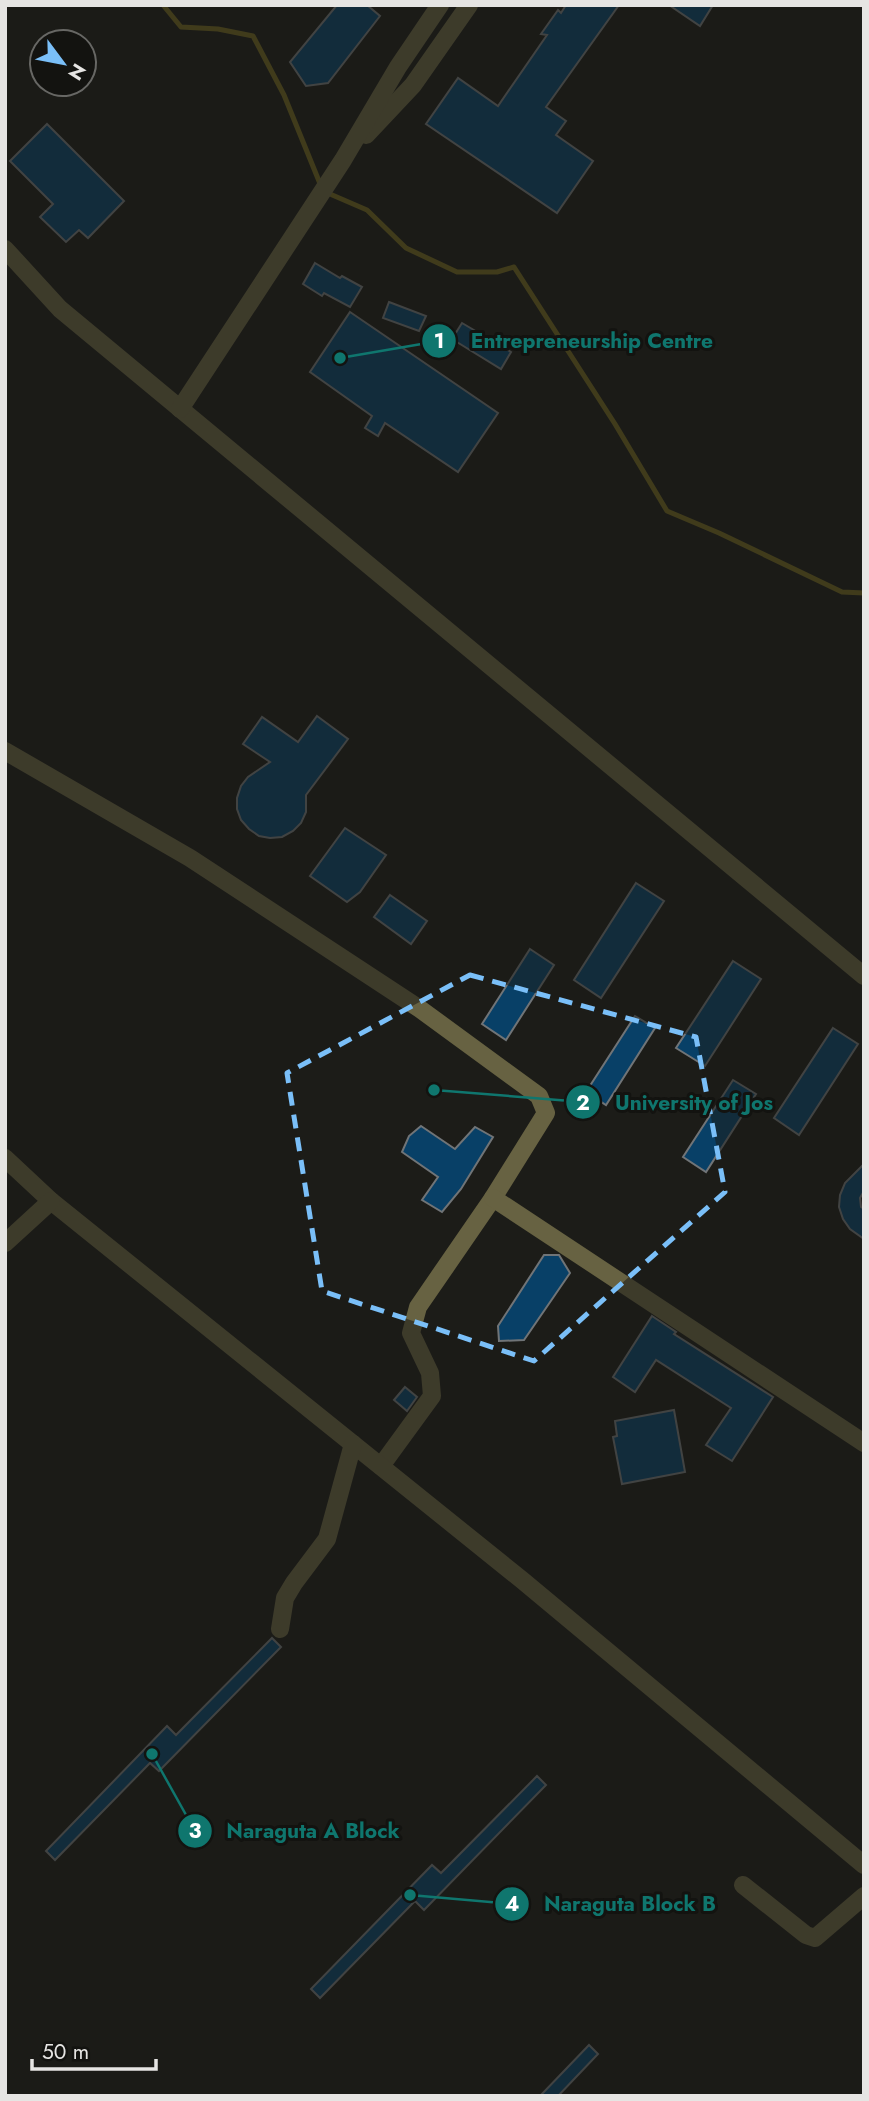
<svg xmlns="http://www.w3.org/2000/svg" width="869" height="2101" font-family="Jost,sans-serif">
	<style>
		.lines { fill: none; stroke-linecap: round; stroke-linejoin: round }
		.stream { stroke: #6d6321; stroke-width: 5 }
		.building { fill: #084067; stroke: #707477; stroke-width: 2 }
		.minor { stroke: #676242; stroke-width: 18 }
		.marked { fill: none; stroke: #7abff8; stroke-width: 5; stroke-dasharray: 14 9; stroke-linejoin: round }
		.leader { fill: none; stroke: #0f766e; stroke-width: 2.5 }
		.callout-dot { fill: #0f766e; stroke: #131310; stroke-width: 2.5 }
		.mark-label { font-size: 21px; text-anchor: middle; font-weight: bold; fill: #fff }
		.callout-label { font-size: 21px; text-anchor: middle; font-weight: bold; fill: #0f766e; stroke: #131310; stroke-width: 6; stroke-linejoin: round; paint-order: stroke }
	</style>
	<rect width="100%" height="100%" fill="#1c1c18"/>
	<g class="lines">
		<polyline class="stream" points="163,5 181,27 218,29 253,36 284,95 323,191 367,210 406,248 457,272 497,272 514,267 615,424 667,511 719,533 842,592 864,593"/>
	</g>
	<g class="building">
		<polygon points="337,5 367,5 380,16 328,83 306,86 290,62"/>
		<polygon points="566,5 619,5 546,107 566,121 556,135 593,161 557,213 426,124 458,78 498,106 547,35 541,34 558,10 561,13"/>
		<polygon points="669,5 713,5 700,26"/>
		<polygon points="47,124 124,201 88,238 79,230 66,242 40,217 53,204 10,161"/>
		<polygon points="315,263 340,278 342,276 362,287 350,307 324,293 322,296 303,284"/>
		<polygon points="389,302 426,316 419,331 383,318"/>
		<polygon points="350,312 498,413 458,472 385,423 378,436 365,428 372,416 310,372"/>
		<polygon points="462,323 511,352 501,369 452,339"/>
		<polygon points="317,716 348,739 306,795 306,812 301,823 293,831 282,837 270,838 259,836 249,829 241,820 237,809 237,798 241,786 248,777 270,762 243,744 262,717 298,742"/>
		<polygon points="345,828 386,855 360,892 347,902 310,876"/>
		<polygon points="636,883 664,901 601,998 574,980"/>
		<polygon points="390,895 427,921 411,944 374,917"/>
		<polygon points="530,949 554,965 506,1040 482,1024"/>
		<polygon points="733,961 761,979 705,1066 676,1048"/>
		<polygon points="635,1016 655,1028 606,1105 586,1092"/>
		<polygon points="833,1028 858,1044 799,1135 774,1118"/>
		<polygon points="733,1080 756,1094 706,1172 683,1157"/>
		<polygon points="421,1126 455,1149 475,1127 493,1137 461,1189 442,1212 422,1200 438,1177 402,1152 409,1136"/>
		<polygon points="864,1164 864,1191 860,1198 861,1207 864,1209 864,1239 850,1229 843,1219 839,1207 840,1195 845,1183"/>
		<polygon points="544,1255 559,1255 570,1273 524,1340 499,1341 498,1326"/>
		<polygon points="652,1316 676,1332 674,1334 773,1397 732,1461 706,1445 731,1408 656,1360 635,1392 613,1377"/>
		<polygon points="405,1387 417,1397 407,1411 394,1400"/>
		<polygon points="674,1410 685,1472 622,1484 613,1437 617,1436 615,1421"/>
		<polygon points="272,1638 281,1647 159,1771 150,1763 55,1860 46,1851 167,1726 176,1735"/>
		<polygon points="537,1776 546,1785 424,1910 415,1901 320,1998 311,1989 432,1865 441,1873"/>
		<polygon points="589,2045 598,2054 558,2096 540,2096"/>
	</g>
	<g class="lines">
		<g class="minor">
			<polyline points="366,135 413,85 469,5"/>
			<polyline points="5,249 60,309 864,976"/>
			<polyline points="180,409 343,160 398,67 440,5"/>
			<polyline points="5,751 190,858 420,1009 539,1096 546,1113 493,1198 418,1307 411,1333 430,1373 432,1396 381,1466"/>
			<polyline points="5,1158 51,1201 522,1580 864,1865"/>
			<polyline points="493,1198 864,1443"/>
			<polyline points="5,1243 51,1201"/>
			<polyline points="280,1629 285,1598 294,1583 327,1539 353,1444"/>
			<polyline points="743,1885 806,1935 815,1938 864,1896"/>
		</g>
	</g>
	<path d="M0 0H869V2101H0ZM470,975L696,1037L725,1192L534,1361L322,1291L287,1073Z" fill="#1c1c18" fill-opacity=".55" fill-rule="evenodd"/>
	<path class="marked" d="M470,975L696,1037L725,1192L534,1361L322,1291L287,1073Z"/>
	<path class="leader" d="M340 358L439 341M434 1090L583 1102M152 1754L195 1831M410 1895L512 1904"/>
	<g class="callout-dot">
		<circle cx="340" cy="358" r="7"/>
		<circle cx="434" cy="1090" r="7"/>
		<circle cx="152" cy="1754" r="7"/>
		<circle cx="410" cy="1895" r="7"/>
		<circle cx="439" cy="341" r="18"/>
		<circle cx="583" cy="1102" r="18"/>
		<circle cx="195" cy="1831" r="18"/>
		<circle cx="512" cy="1904" r="18"/>
	</g>
	<g class="mark-label">
		<text x="439" y="348">1</text>
		<text x="583" y="1110">2</text>
		<text x="195" y="1838">3</text>
		<text x="512" y="1911">4</text>
	</g>
	<g class="callout-label">
		<text x="592" y="348">Entrepreneurship Centre</text>
		<text x="694" y="1110">University of Jos</text>
		<text x="313" y="1838">Naraguta A Block</text>
		<text x="630" y="1911">Naraguta Block B</text>
	</g>
	<rect width="869" height="2101" fill="none" stroke="#e6e5e3" stroke-width="14"/>
	<g transform="translate(63 63) rotate(122)"><circle r="33" fill="#131310" stroke="#676764" stroke-width="2"/>
	<path d="M0-5L12 26L0 18L-12 26Z" fill="#7abff8"/>
	<text y="-10" font-size="19" font-weight="bold" text-anchor="middle" fill="#e6e5e3">N</text>
	</g>
	<path d="M32 2059v10h124v-10" fill="none" stroke="#e6e5e3" stroke-width="3.5"/>
	<text x="42" y="2059" font-size="21" fill="#e6e5e3" stroke="#131310" stroke-width="5" paint-order="stroke">50 m</text>
</svg>
